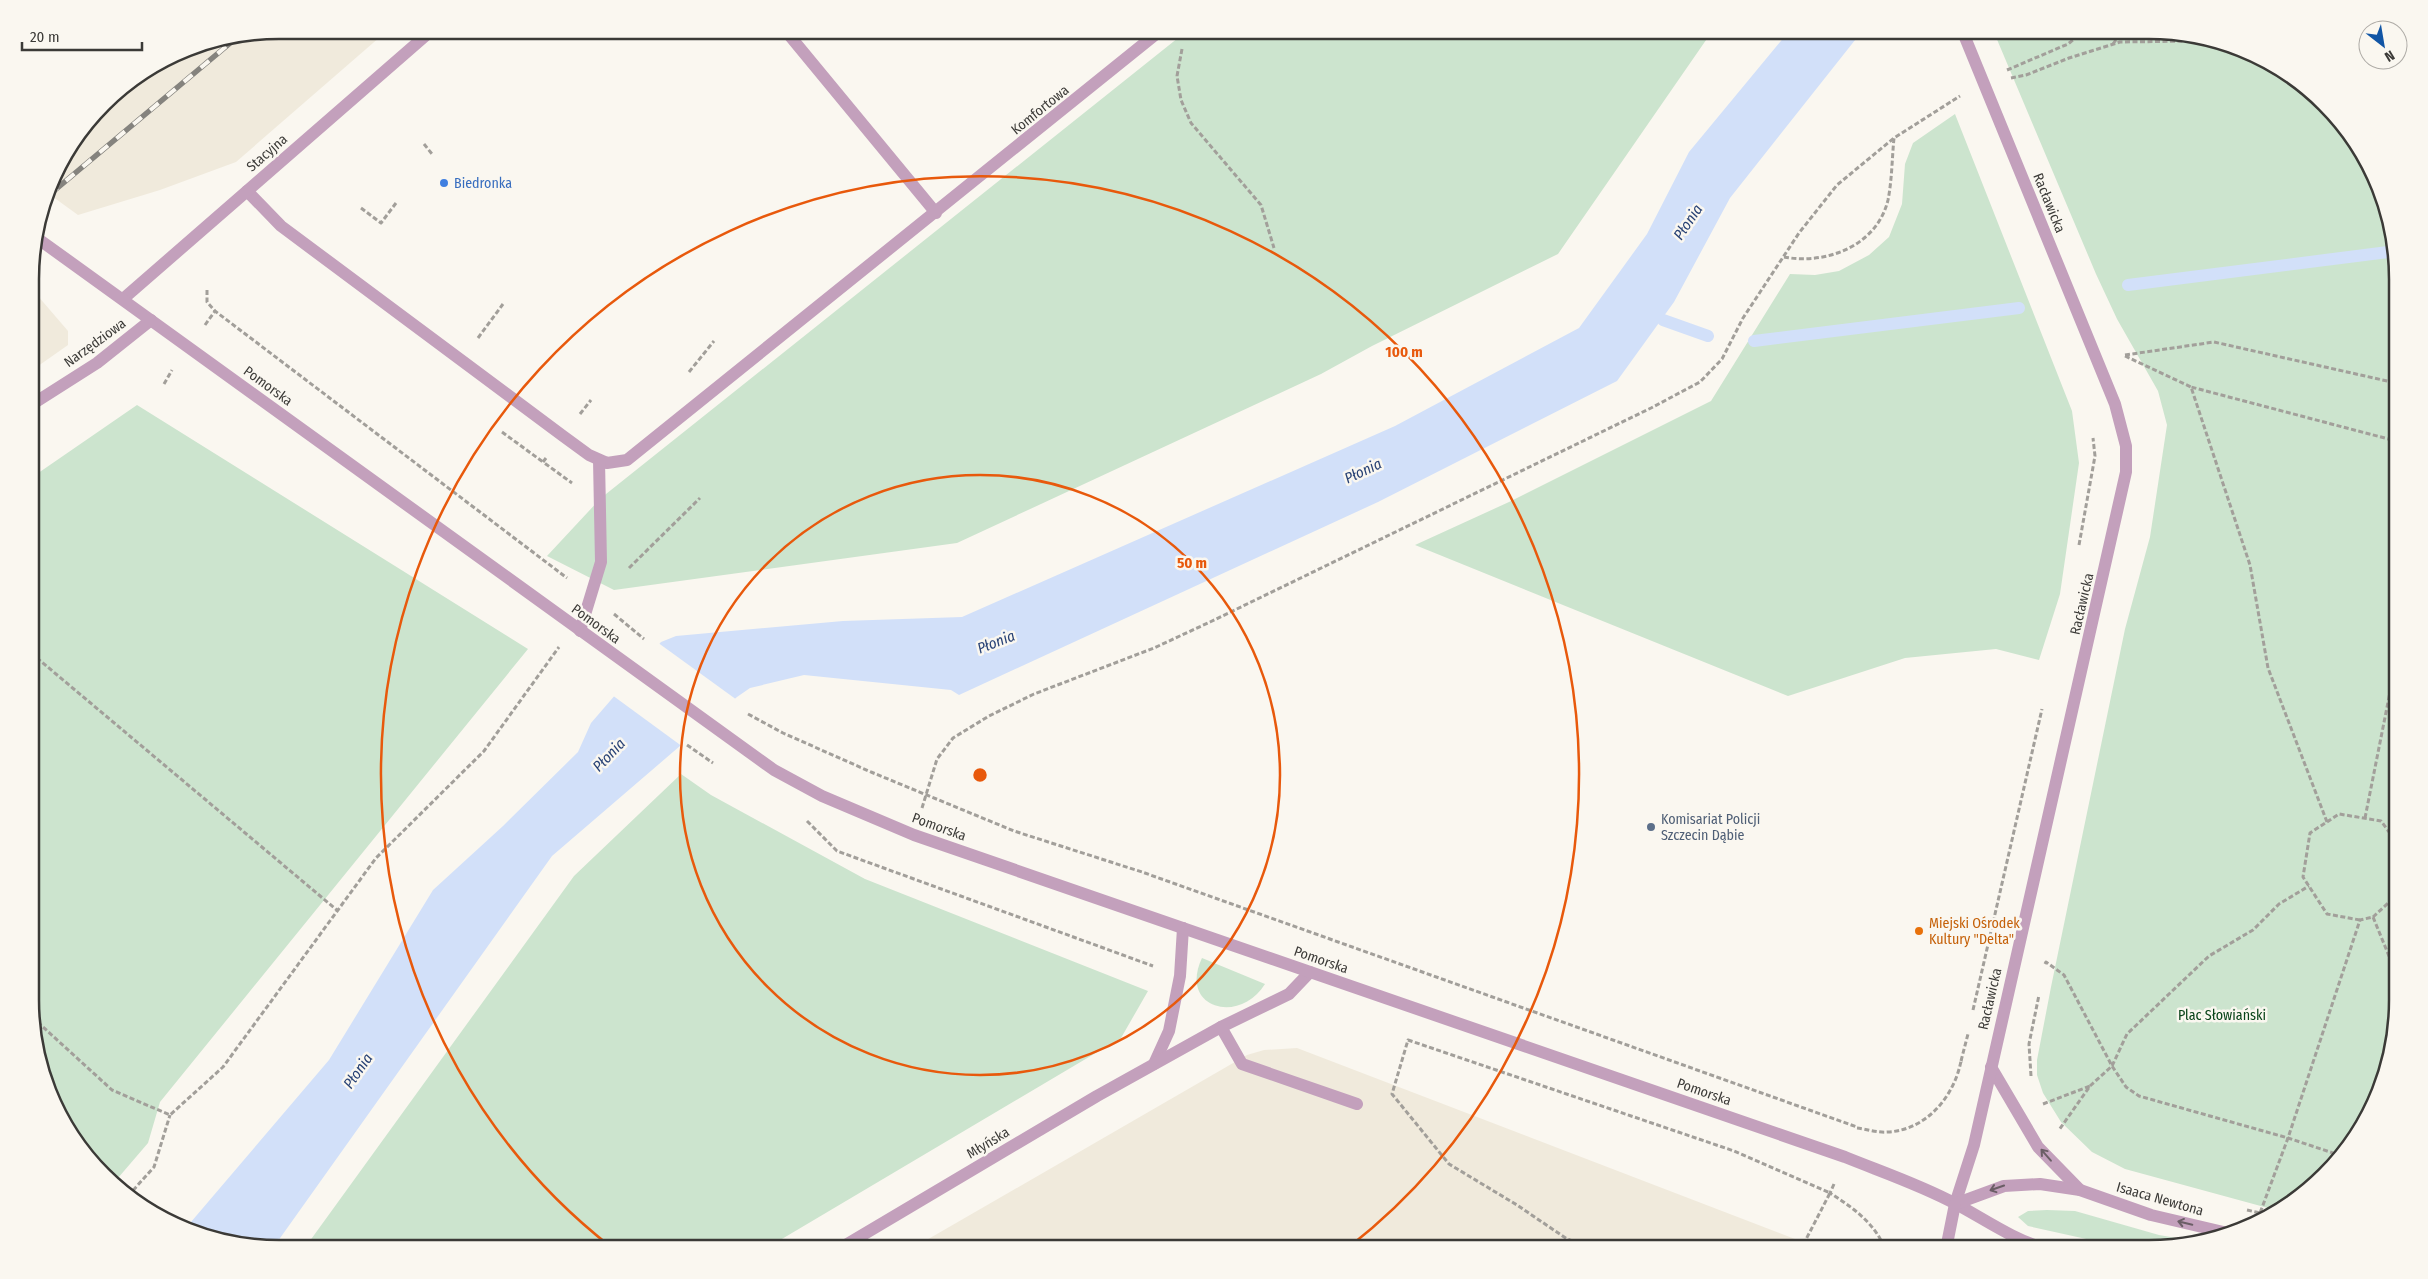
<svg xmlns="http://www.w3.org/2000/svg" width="2428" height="1279" font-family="'Fira Sans Condensed',sans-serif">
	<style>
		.built { fill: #f0eadc }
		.green { fill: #cce4ce }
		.water { fill: #d2e0f9 }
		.pier { fill: #faf7f0 }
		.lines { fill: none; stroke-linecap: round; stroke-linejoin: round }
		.stream { stroke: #d2e0f9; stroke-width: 12 }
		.path { stroke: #a29f9a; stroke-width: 3; stroke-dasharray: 5 2.5; stroke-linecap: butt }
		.service { stroke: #c3a0bc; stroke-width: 12 }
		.minor { stroke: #c3a0bc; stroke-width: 12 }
		.tertiary { stroke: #c3a0bc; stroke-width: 12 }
		.rail-casing { stroke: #85837e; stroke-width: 5.5 }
		.rail { stroke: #faf7f0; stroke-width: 4; stroke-dasharray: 11; stroke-linecap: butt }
		.oneway { stroke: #6b5e66 }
		.ring { fill: none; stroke: #e8590c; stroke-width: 2.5 }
		.shop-dot { fill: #3f7fe0; stroke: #faf7f0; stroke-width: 2 }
		.service-dot { fill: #5c6f8a; stroke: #faf7f0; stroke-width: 2 }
		.food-dot { fill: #e8710a; stroke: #faf7f0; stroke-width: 2 }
		.labels { text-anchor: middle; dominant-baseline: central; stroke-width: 5; stroke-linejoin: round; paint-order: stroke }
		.street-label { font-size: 14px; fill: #3b3a37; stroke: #faf7f0 }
		.shop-label { font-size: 14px; fill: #366cbe; stroke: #faf7f0; text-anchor: start }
		.service-label { font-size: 14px; fill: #4e5e75; stroke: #faf7f0; text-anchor: start }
		.food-label { font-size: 14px; fill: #c56008; stroke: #faf7f0; text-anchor: start }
		.park-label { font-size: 14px; fill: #084318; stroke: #faf7f0 }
		.water-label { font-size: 15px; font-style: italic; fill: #284275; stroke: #faf7f0 }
		.rim { fill: none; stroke: #3b3a37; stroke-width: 2.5 }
		.centre { fill: #e8590c; stroke: #faf7f0; stroke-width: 2.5 }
		.ring-label { font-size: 15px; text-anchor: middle; font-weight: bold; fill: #e8590c; stroke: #faf7f0; stroke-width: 5; stroke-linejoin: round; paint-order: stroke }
	</style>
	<rect width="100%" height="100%" fill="#faf7f0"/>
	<g class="built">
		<polygon points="279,30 388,30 236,162 160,190 78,215 49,194 56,169 115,92 184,49"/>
		<polygon points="31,288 68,331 68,345 31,371"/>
		<polygon points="1297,1048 1808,1244 1810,1249 911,1249 1247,1055 1264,1050"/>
	</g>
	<g class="green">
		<polygon points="1188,30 1713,30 1558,254 1372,346 1321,374 957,543 614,590 547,556 601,498"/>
		<polygon points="1993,30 2149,30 2213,38 2259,56 2313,92 2356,140 2385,199 2396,247 2398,1000 2390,1064 2372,1110 2336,1164 2287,1207 2279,1211 2125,1169 2092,1152 2061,1122 2043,1093 2037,1075 2037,1060 2051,987 2125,629 2150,537 2167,425 2158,391 2117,319 2096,274"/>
		<polygon points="1955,114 2072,411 2079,463 2060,594 2039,660 1996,649 1905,658 1788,696 1415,545 1509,502 1711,401 1790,274 1815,275 1839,271 1869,255 1889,237 1902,204 1905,164 1913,143"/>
		<polygon points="137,405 528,649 160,1102 148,1143 112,1185 81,1151 49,1096 32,1033 31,478"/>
		<polygon points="681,774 711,795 865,879 1148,991 1121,1038 765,1249 304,1249 574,876"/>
		<path d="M1202,958L1265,984C1240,1025 1178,1009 1202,958Z"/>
		<polygon points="2047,1210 2075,1211 2159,1235 2200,1242 2165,1248 2127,1248 2028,1226 2018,1217 2028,1211"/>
	</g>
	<polygon class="water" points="1790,30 1863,30 1730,198 1674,302 1617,381 1378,502 959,695 951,690 804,675 750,688 737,697 552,856 273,1248 215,1241 185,1229 329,1060 433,890 503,826 578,752 591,723 661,642 676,636 843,621 962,617 1395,426 1579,328 1647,234 1689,152"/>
	<polygon class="pier" points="657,642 737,700 683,747 612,695"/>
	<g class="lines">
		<g class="stream">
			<polyline points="2128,285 2396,251"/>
			<polyline points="1663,320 1708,336"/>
			<polyline points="1754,341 2019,308"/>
		</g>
		<g class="path">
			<polyline points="2210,38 2215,44"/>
			<polyline points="2113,44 2123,30"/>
			<polyline points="1182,49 1177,76 1181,100 1191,123 1261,205 1274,248"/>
			<polyline points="2241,49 2276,67"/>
			<polyline points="2007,70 2068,44 2085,30"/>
			<polyline points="2011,78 2026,75 2069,58 2120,42 2194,41 2235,47"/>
			<polyline points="424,144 432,154"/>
			<polyline points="361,208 381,223 396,203"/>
			<path d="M1784,257C1826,265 1877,246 1888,200C1892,180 1892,158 1894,138"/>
			<polyline points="207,290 207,302 215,311 567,578"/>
			<polyline points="205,325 215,311"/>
			<polyline points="478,338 503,304"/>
			<polyline points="2125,355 2214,342 2396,383"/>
			<polyline points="2125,356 2191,387"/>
			<polyline points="689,372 714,341"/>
			<polyline points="164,384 172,370"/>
			<polyline points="580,414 591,400"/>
			<polyline points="502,432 543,462"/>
			<polyline points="546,458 543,462 572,483"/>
			<polyline points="2079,545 2095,456 2093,438"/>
			<polyline points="629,568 700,498"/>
			<polyline points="614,614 644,639"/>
			<polyline points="31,653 338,911"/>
			<polyline points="748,714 783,733 871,772 1014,831 1142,872 1857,1127"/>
			<polyline points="687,745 713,763"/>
			<polyline points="922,808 937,759 953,738 989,716 1034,694 1154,648 1210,622 1651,408 1700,382 1722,359 1743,318 1799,233 1837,185 1894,138 1960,96"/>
			<polyline points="2365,818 2397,657"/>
			<polyline points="807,821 837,851 1153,966"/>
			<polyline points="2327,822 2268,668 2250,565 2191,387 2396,441"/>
			<polyline points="2390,834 2398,830"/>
			<polyline points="2373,917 2398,894"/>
			<polyline points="2360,920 2327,914 2303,877 2310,833 2339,814 2381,821 2398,844"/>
			<polyline points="2045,964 2046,962 2064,975 2112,1066 2127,1034 2209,956 2253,930 2279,904 2309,886"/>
			<polyline points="1973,1010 2042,709"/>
			<polyline points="32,1017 112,1090 170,1115 223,1067 376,858 484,751 559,647"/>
			<polyline points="1961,1061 1968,1034"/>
			<polyline points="2031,1076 2029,1044 2039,995"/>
			<polyline points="2090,1086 2112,1066 2126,1087 2139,1096 2288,1138 2260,1213 2270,1216"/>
			<polyline points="2043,1104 2090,1086 2059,1130"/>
			<path d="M1857,1128C1866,1129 1878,1133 1888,1132C1926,1130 1954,1097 1961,1061H1963"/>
			<polyline points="2342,1156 2288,1138 2360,920 2373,917 2398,978"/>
			<path d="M1834,1184L1830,1193C1852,1207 1875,1223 1885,1249"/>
			<polyline points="128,1196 154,1167 170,1115"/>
			<polyline points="2247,1210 2260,1213 2258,1222"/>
			<polyline points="1594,1249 1567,1239 1517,1205 1449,1164 1392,1094 1408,1040 1734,1151 1830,1193 1801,1249"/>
		</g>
		<g class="service">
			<polyline points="785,30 936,213"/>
			<polyline points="247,191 281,226 563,436 589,455 607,463 627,460 1161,30"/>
			<polyline points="31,405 97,363 151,320"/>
			<polyline points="580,631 601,562 599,460"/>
			<polyline points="1221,1027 1242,1064 1357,1104"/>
		</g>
		<g class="minor">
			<polyline points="123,299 432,30"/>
			<polyline points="1154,1064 1169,1031 1180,976 1183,928"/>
			<polyline points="1991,1067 2038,1147 2080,1190"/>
			<polyline points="1955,1204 1974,1145 2126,472 2126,446 2115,404 1962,30"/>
			<polyline points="839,1249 1097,1096 1221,1027 1289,994 1310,972"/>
		</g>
		<g class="tertiary">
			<path d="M37,238L774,770L822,796L914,835L1845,1157C1882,1172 1921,1185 1956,1204C1986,1220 2012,1239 2046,1249"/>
			<polyline points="1955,1204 2004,1186 2040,1184 2080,1190 2151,1215 2232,1234"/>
			<polyline points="1946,1249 1955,1204"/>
		</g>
		<g class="rail-casing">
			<polyline id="rail" points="49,195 235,39"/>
		</g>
		<use href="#rail" class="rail"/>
	</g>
	<defs><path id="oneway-shaft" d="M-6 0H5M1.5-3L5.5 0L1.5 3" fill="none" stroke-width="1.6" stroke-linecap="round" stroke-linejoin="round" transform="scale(1.25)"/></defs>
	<g class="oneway">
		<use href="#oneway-shaft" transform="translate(2046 1155) rotate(-131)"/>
		<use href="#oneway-shaft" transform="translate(1997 1188) rotate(161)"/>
		<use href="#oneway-shaft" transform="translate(2185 1223) rotate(-167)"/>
	</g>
	<g class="ring">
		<circle cx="980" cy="775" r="300"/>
		<path d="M611 1247A599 599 0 1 1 1349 1247"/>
	</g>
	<circle class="shop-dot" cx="444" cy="183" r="5"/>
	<circle class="service-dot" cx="1651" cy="827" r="5"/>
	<circle class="food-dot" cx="1919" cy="931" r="5"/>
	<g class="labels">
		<g class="street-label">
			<text transform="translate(1040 110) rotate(-39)">Komfortowa</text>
			<text transform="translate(267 153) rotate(-41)">Stacyjna</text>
			<text transform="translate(2049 203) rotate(68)">Racławicka</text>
			<text transform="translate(95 343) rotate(-36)">Narzędziowa</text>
			<text transform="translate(268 386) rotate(36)">Pomorska</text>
			<text transform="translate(2082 604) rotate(-77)">Racławicka</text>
			<text transform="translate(596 624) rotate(36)">Pomorska</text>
			<text transform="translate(939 827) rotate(20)">Pomorska</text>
			<text transform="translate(1321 960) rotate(19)">Pomorska</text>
			<text transform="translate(1990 999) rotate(-77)">Racławicka</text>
			<text transform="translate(1704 1092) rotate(19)">Pomorska</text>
			<text transform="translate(988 1143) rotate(-31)">Młyńska</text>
			<text transform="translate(2160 1199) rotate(16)">Isaaca Newtona</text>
		</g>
		<g class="shop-label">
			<text x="454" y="183">Biedronka</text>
		</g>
		<g class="service-label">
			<text x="1661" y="819">Komisariat Policji<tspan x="1661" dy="16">Szczecin Dąbie</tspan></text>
		</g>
		<g class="food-label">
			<text x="1929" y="923">Miejski Ośrodek<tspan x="1929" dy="16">Kultury "Delta"</tspan></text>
		</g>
		<g class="park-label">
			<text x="2222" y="1015">Plac Słowiański</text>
		</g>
		<g class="water-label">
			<text transform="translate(1688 222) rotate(-56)">Płonia</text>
			<text transform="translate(1363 471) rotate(-25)">Płonia</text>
			<text transform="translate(996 642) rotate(-21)">Płonia</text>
			<text transform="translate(609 755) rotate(-46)">Płonia</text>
			<text transform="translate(358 1071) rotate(-55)">Płonia</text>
		</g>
	</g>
	<path d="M0 0H2428V1279H0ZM279 39H2149A240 240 0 0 1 2389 279V1000A240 240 0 0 1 2149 1240H279A240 240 0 0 1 39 1000V279A240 240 0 0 1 279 39Z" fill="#faf7f0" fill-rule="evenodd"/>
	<path class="rim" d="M279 39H2149A240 240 0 0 1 2389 279V1000A240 240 0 0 1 2149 1240H279A240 240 0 0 1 39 1000V279A240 240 0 0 1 279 39Z"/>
	<circle cx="980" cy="775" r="8" class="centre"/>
	<g class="ring-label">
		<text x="1404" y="357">100 m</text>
		<text x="1192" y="568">50 m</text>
	</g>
	<g transform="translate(2383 45) rotate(149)"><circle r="24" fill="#faf7f0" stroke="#aeaba6"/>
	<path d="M0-4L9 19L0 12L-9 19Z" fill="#1155a5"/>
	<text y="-8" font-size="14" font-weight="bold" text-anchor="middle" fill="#3b3a37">N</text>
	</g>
	<path d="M22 42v8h120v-8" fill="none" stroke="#3b3a37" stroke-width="2.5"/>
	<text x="30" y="42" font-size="15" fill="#3b3a37" stroke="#faf7f0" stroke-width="4" paint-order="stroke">20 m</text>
</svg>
